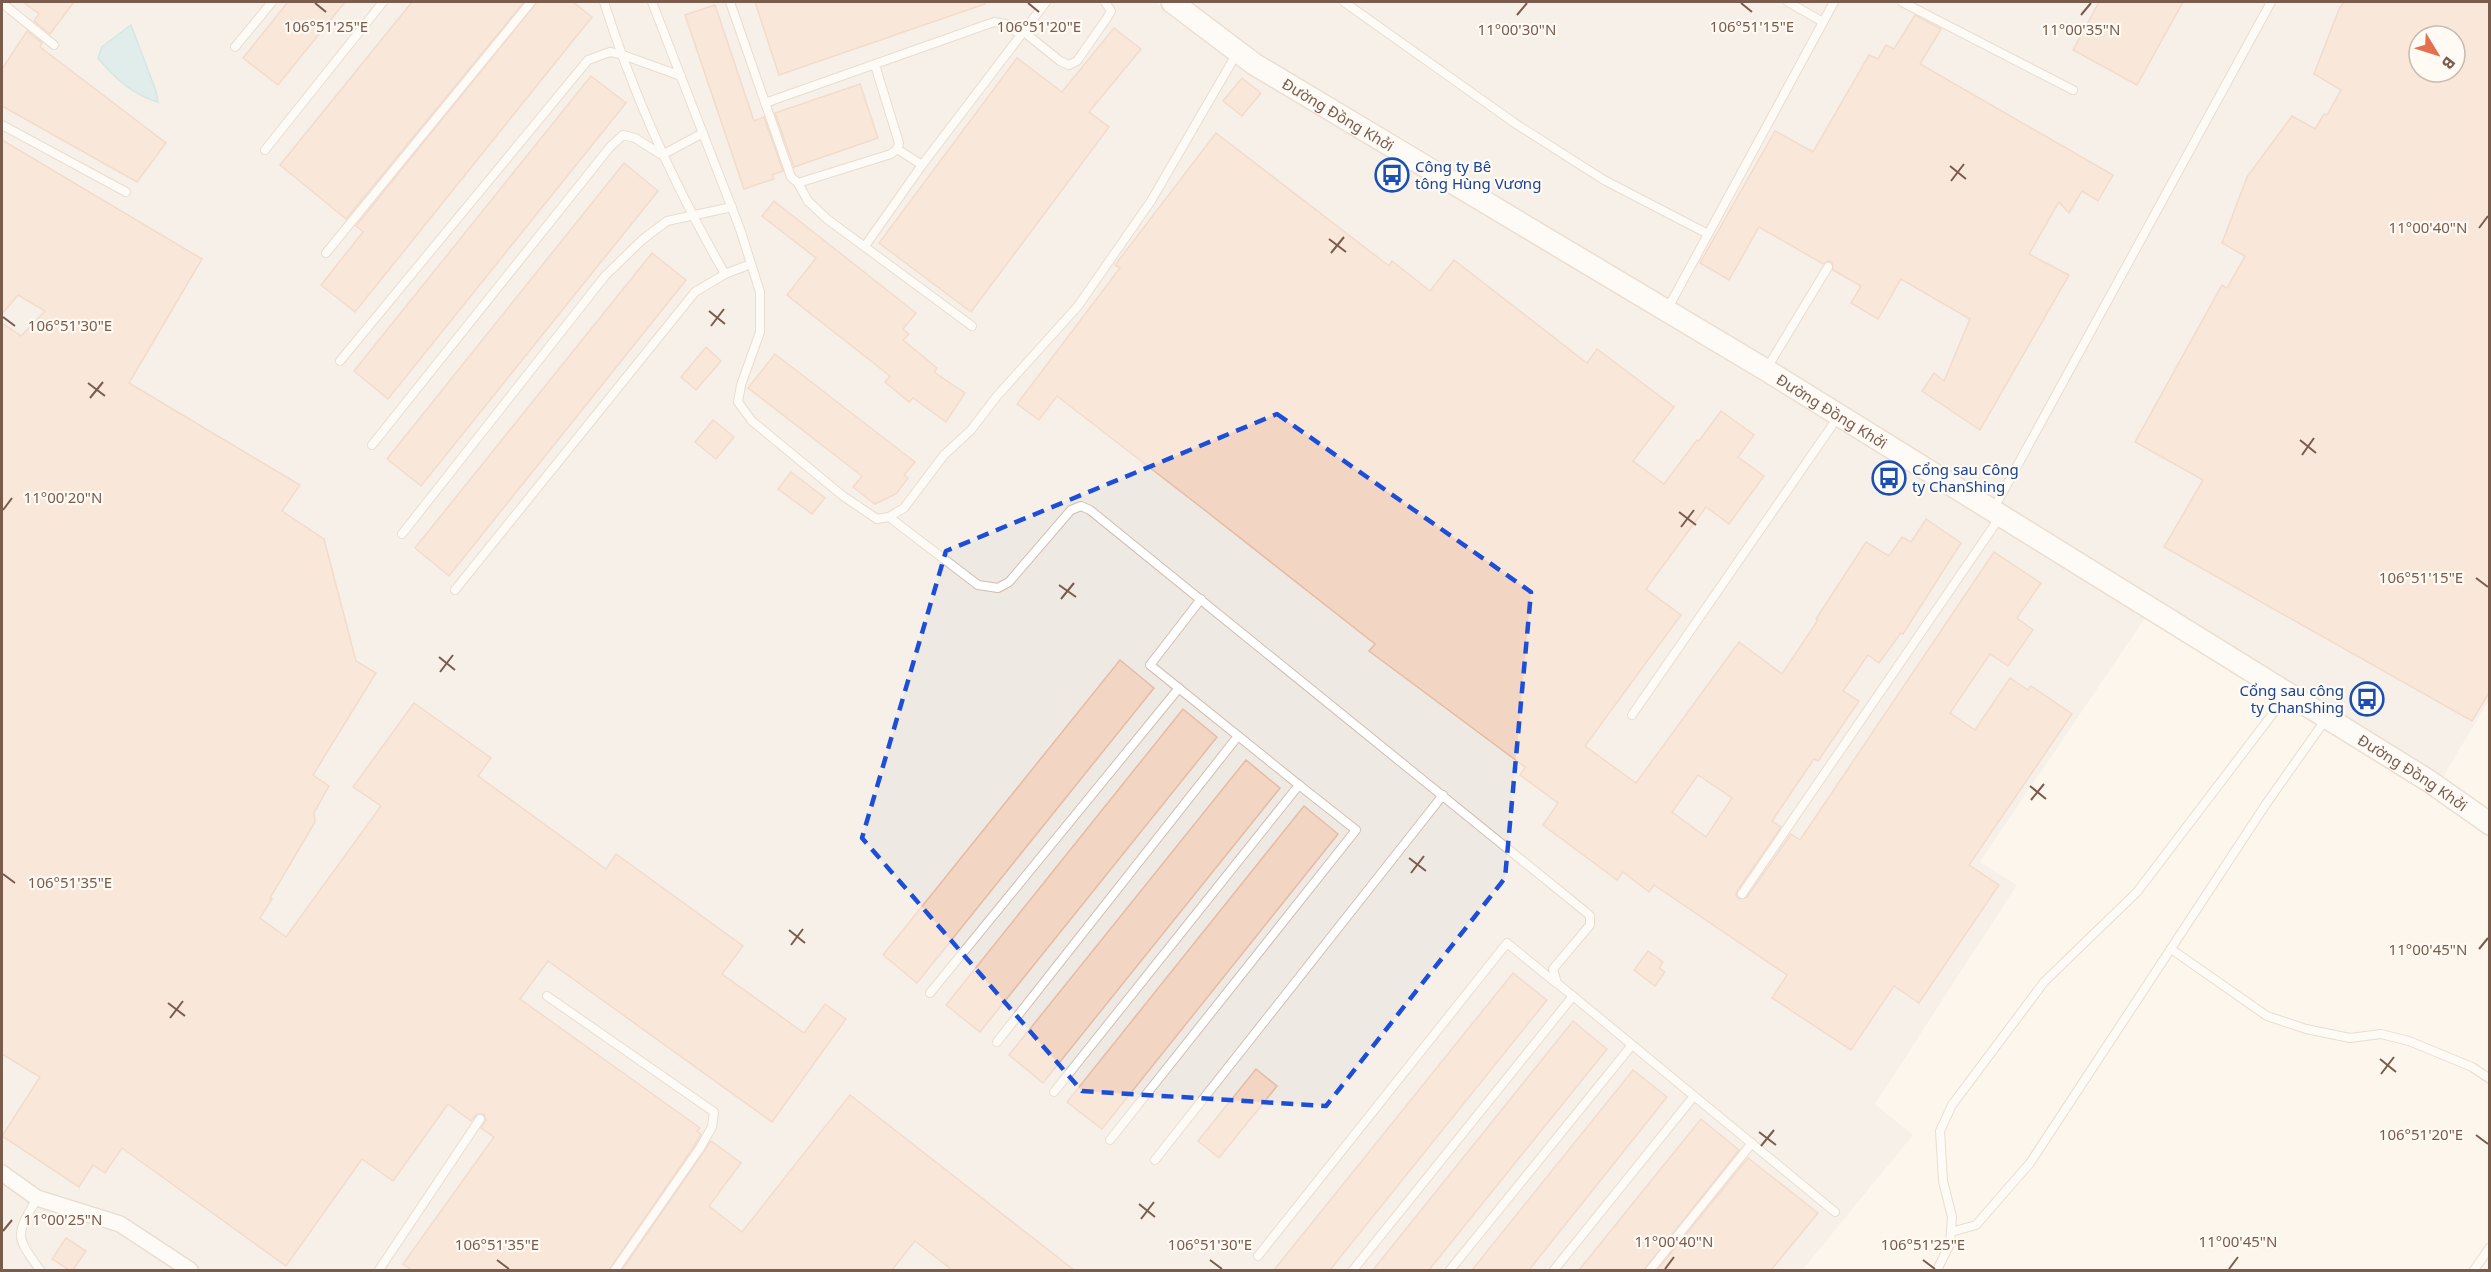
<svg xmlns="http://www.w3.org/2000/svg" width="2491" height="1272" font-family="'Noto Sans',sans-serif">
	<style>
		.industrial { fill: #efe9e4; fill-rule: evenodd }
		.water { fill: #bfe3e8; stroke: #a5d3da; stroke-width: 1.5 }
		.building { fill: #f3d5c3; stroke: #e6bba3; stroke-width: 1.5; fill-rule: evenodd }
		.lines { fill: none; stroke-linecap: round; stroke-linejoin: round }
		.lane-casing { stroke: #d1beb0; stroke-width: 10 }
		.street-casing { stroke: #d1beb0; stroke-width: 18 }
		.secondary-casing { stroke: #d6c0b0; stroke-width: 24 }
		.lane { stroke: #fff; stroke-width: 8 }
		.street { stroke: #fff; stroke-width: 15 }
		.secondary { stroke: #fff; stroke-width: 21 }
		.marked { fill: none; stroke: #1d4ed8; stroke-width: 4.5; stroke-dasharray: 12 8; stroke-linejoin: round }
		.ticks { fill: none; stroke: #7a5c4d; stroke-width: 2 }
		.labels { text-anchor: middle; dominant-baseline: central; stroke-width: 4.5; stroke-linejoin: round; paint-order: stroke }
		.street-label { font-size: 15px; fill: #7a5c4d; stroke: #fffaf3 }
		.transit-label { font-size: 15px; fill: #164399; stroke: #fffaf3; text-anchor: start }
		.ticks-label { font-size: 15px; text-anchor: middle; fill: #7a5c4d; stroke: #fffaf3; stroke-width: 4.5; stroke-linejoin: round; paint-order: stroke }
	</style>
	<rect width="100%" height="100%" fill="#fdf6ec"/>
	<g class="industrial">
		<polygon points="2,2 1154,2 1250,73 1759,380 2145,618 1980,862 2017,885 1875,1104 1913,1135 1804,1268 1808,1270 2,1270"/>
		<path d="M1190,2H2489V700L2443,777L1710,325L1430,154L1260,54ZM2419,36H2455V72H2419Z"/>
	</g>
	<path class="water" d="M131,25L156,91L158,102C133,95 114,78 98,58L102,47Z"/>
	<g class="building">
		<polygon points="23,2 74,2 50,34 34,21 39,14"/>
		<polygon points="288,2 345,2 278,85 243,58"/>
		<polygon points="412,2 524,2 346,219 280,165"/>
		<polygon points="537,2 573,2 592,17 355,312 321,285 363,232 356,226"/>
		<polygon points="755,2 985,2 985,4 779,75"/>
		<polygon points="2099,2 2183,2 2137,85 2073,50"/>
		<path d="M2344,2H2490V691L2472,721L2164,547L2203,480L2135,442L2222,285L2227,288L2245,256L2222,243L2247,177L2292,116L2315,129L2324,114L2327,115L2341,90L2314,74L2339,9ZM2419,36H2455V72H2419Z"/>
		<polygon points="715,5 754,121 764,117 783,171 772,175 774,179 744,189 685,15"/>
		<polygon points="1915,15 1941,29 1920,64 2113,175 2098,201 2082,191 2069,213 2059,202 2029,254 2069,275 1980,430 1922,391 1934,373 1944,381 1970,319 1901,279 1878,319 1851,303 1861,286 1833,270 1832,262 1828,261 1823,264 1759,227 1729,280 1700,263 1775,131 1813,152 1869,55 1878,59 1886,45 1894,49"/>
		<polygon points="1114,28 1141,49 1089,112 1109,127 971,312 879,243 1017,58 1062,92"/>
		<polygon points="27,31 42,43 40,47 166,143 137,182 2,106 2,69"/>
		<polygon points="591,76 626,103 388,399 354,371"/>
		<polygon points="1242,78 1261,93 1242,116 1223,101"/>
		<polygon points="860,84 878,138 794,167 775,113"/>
		<path d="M1216,133L1389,266L1392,261L1430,291L1454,260L1587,363L1597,349L1674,407L1633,461L1664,484L1697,440L1699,441L1721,411L1754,435L1738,457L1764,476L1729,524L1706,507L1646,589L1681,615L1585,746L1636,783L1739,642L1782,674L1818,620L1816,619L1866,542L1889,556L1902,537L1911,542L1926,519L1961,543L1903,634L1901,633L1879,663L1868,655L1843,691L1859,701L1818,761L1814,759L1772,821L1781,827L1737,891L1736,896L1739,899L1747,897L1791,834L1800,840L1994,552L2041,583L2017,618L2033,630L2008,666L1990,654L1950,713L1975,730L2010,678L2028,690L2031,686L2072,714L1969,865L1999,885L1919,1003L1894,986L1851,1050L1772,998L1787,975L1654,885L1649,892L1623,872L1617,880L1543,825L1558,803L1520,775L1525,767L1369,651L1375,644L1202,508L1057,396L1039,420L1017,404L1120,268L1115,265ZM1698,775L1732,798L1706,837L1672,812Z"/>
		<polygon points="2,140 202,259 129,383 300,485 282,511 324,539 356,661 376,673 313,775 329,786 314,813 315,822 270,898 272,899 260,918 286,937 381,806 353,787 414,703 491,758 478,776 606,869 616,854 743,946 722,974 804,1033 825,1004 846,1019 772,1122 548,961 520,999 700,1128 697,1131 701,1134 695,1145 609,1270 412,1270 403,1264 494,1137 481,1128 486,1120 484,1114 477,1114 471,1121 448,1104 393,1181 362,1159 286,1266 122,1148 105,1173 93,1165 79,1187 2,1136 40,1077 2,1054 2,323 21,336 45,311 18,295 2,314"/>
		<polygon points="624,163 658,191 421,486 387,459"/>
		<polygon points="774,201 916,313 903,329 909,334 903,340 937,368 934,372 965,393 946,422 913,398 909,402 885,382 890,376 787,295 816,258 762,216"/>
		<polygon points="652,253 686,280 449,576 415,548"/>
		<polygon points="706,347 721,361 696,390 681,377"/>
		<polygon points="775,354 915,462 904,475 908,478 896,494 875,504 853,487 862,476 748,388"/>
		<polygon points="713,420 734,437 716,459 695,442"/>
		<polygon points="791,472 825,498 812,514 778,489"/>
		<polygon points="1120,660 1154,688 917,983 883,955"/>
		<polygon points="1183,709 1217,737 980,1032 946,1005"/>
		<polygon points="1246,760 1280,788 1043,1083 1009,1055"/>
		<polygon points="1304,806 1338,834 1102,1129 1067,1102"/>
		<polygon points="1648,951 1663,962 1659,968 1665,972 1655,986 1634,970"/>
		<polygon points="1513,973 1547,1000 1330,1270 1274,1270"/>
		<polygon points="1573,1021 1607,1049 1429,1270 1373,1270"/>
		<polygon points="1256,1069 1277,1086 1219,1158 1198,1141"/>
		<polygon points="1633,1070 1667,1097 1529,1270 1472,1270"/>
		<polygon points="850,1095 1074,1270 952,1270 915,1241 892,1270 622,1270 711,1141 741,1163 709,1206 742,1232"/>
		<polygon points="1701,1119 1739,1150 1644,1270 1579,1270"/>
		<polygon points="1748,1158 1818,1213 1771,1270 1657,1270"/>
		<polygon points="66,1238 86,1251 73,1270 69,1270 52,1259"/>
	</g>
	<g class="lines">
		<g class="lane-casing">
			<g id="lane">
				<path d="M604,2C634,97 675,187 725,274"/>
				<polyline points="652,2 740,229 760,292 760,332 741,385 738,402 752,421 843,496 877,519 889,517 904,508 944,455 971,430 997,396 1078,306 1151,201 1237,53"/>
				<polyline points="730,2 791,177 798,183 891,154 897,149 899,143 875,65"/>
				<polyline points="1035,2 1040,10"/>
				<polyline points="1344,2 1516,124 1604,180 1708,234"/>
				<polyline points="1788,2 1823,22"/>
				<polyline points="1902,2 2073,90"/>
				<polyline points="2,3 54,45"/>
				<polyline points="1024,32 1060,61 1069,65 1077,61 1107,18 1111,11 1105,2"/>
				<polyline points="235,47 272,2"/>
				<polyline points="765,103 994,22 1006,24 1021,35"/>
				<polyline points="2,125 126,192"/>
				<polyline points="897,149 922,165"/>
				<polyline points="265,150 383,2"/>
				<polyline points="798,183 808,201 827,219 972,326"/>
				<polyline points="865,246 922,165 1046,2"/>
				<polyline points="326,253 531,2"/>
				<polyline points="1668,308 1834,2"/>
				<polyline points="340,361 588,60 610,52 620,54 681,76"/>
				<polyline points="1767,368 1828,267"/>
				<polyline points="372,445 610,147 623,135 635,138 662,155 703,133"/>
				<polyline points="1993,510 2271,2"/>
				<polyline points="889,517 978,585 998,588 1009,582 1071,510 1081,506 1090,510 1587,913 1590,916 1590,925 1553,969 1557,983 1835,1212"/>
				<polyline points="402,534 605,276 642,240 667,221 732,207"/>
				<polyline points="455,590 695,292 725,274 751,264"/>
				<polyline points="1632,715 1838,417"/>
				<polyline points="1742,894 2000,517"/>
				<polyline points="2171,949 2267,1016 2306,1029 2350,1038 2381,1034 2409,1041 2472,1067 2490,1079"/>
				<polyline points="930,993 1179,688"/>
				<polyline points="547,996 714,1112 712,1127 700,1148 615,1270"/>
				<polyline points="997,1042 1238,736"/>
				<polyline points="1054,1092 1299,785 1150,665 1201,599"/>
				<polyline points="1110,1140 1356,830 1299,785"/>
				<polyline points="1155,1160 1443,795"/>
				<path d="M37,1198C16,1236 14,1234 40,1270"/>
				<polyline points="1951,1232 1976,1225 2030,1163 2266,804 2326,719"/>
				<polyline points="1258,1256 1507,943 1556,983"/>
				<polyline points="379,1270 480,1119"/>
				<polyline points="1353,1270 1573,996"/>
				<polyline points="1450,1270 1632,1045"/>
				<polyline points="1554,1270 1694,1096"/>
				<polyline points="1650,1270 1752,1143"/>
				<polyline points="1937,1270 1950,1244 1952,1217 1943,1181 1940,1131 1952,1105 2044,982 2137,892 2287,695"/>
				<polyline points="2474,1270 2490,1247"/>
			</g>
		</g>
		<g class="street-casing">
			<polyline id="street" points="2,1173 37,1198 120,1224 190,1270"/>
		</g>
		<g class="secondary-casing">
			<g id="secondary">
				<path id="s1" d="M1172,2L1254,64L1766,370L2429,781L2490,824"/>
			</g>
		</g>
		<use href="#lane" class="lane"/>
		<use href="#street" class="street"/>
		<use href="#secondary" class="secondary"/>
	</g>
	<path d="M0 0H2491V1272H0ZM1277,414L1531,592L1505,878L1326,1106L1082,1091L862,838L946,551Z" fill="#fdf6ec" fill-opacity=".55" fill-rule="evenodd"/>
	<path class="marked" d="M1277,414L1531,592L1505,878L1326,1106L1082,1091L862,838L946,551Z"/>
	<path class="ticks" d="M315,3L326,12M1028,3L1039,12M1741,3L1752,12M1517,15L1527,3M2081,15L2091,3M1950,166L1966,179M1951,181L1964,164M2479,228L2488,216M1329,239L1346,252M1331,253L1344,237M709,311L725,324M3,317L15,326M711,326L724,309M88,383L105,396M90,398L103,382M2300,440L2316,453M2302,455L2314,438M3,510L12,498M1679,512L1696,525M1681,527L1694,510M2476,578L2488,587M1059,585L1076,597M1061,599L1074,583M439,657L455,670M440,672L453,655M2030,786L2046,799M2031,800L2044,784M1409,858L1426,871M1411,873L1424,856M3,874L15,883M789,930L805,943M791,945L803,929M2479,949L2488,938M168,1003L185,1016M170,1018L183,1001M2380,1059L2396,1072M2381,1074L2394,1057M1759,1132L1776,1145M2476,1135L2488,1144M1761,1146L1774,1130M1139,1204L1155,1217M1141,1219L1154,1202M3,1231L12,1220M497,1260L509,1269M1210,1260L1222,1269M1923,1260L1935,1269M1665,1269L1674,1257M2229,1269L2238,1257"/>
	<defs>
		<g id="bus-ring" transform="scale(1.725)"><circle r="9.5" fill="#fffaf3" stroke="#1a4fb4" stroke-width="1.5"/><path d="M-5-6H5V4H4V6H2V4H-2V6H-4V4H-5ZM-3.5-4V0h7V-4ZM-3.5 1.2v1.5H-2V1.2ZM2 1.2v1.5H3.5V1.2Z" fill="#1a4fb4"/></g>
	</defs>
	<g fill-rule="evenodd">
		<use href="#bus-ring" x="1392" y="175"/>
		<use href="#bus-ring" x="1889" y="478"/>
		<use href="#bus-ring" x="2367" y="699"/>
	</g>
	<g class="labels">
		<g class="street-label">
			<text stroke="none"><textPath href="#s1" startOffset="201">Đường Đồng Khởi</textPath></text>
			<text stroke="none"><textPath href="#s1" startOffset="777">Đường Đồng Khởi</textPath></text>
			<text stroke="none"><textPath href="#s1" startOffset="1461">Đường Đồng Khởi</textPath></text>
		</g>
		<g class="transit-label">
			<text x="1415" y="166">Công ty Bê<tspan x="1415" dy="17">tông Hùng Vương</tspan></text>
			<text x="1912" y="469">Cổng sau Công<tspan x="1912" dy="17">ty ChanShing</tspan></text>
			<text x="2344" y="690" text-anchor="end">Cổng sau công<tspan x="2344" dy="17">ty ChanShing</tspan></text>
		</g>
	</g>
	<g class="ticks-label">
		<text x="326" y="32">106°51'25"E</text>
		<text x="1039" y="32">106°51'20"E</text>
		<text x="1752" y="32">106°51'15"E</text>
		<text x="2081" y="35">11°00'35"N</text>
		<text x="1517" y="35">11°00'30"N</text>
		<text x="2428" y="233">11°00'40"N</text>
		<text x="70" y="331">106°51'30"E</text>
		<text x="63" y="503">11°00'20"N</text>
		<text x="2421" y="583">106°51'15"E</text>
		<text x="70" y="888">106°51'35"E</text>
		<text x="2428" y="955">11°00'45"N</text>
		<text x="2421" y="1140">106°51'20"E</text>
		<text x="63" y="1225">11°00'25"N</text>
		<text x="1674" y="1247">11°00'40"N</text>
		<text x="2238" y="1247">11°00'45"N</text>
		<text x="497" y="1250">106°51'35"E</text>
		<text x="1210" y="1250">106°51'30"E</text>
		<text x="1923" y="1250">106°51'25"E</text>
	</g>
	<rect width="2491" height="1272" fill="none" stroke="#7a5c4d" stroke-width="6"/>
	<g transform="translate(2437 54) rotate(128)"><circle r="28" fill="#fffaf3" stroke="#cabbb1" stroke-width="1.5"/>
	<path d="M0-4.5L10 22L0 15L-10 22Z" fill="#e76f51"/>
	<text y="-9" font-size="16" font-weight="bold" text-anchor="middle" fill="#7a5c4d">B</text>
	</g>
</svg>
